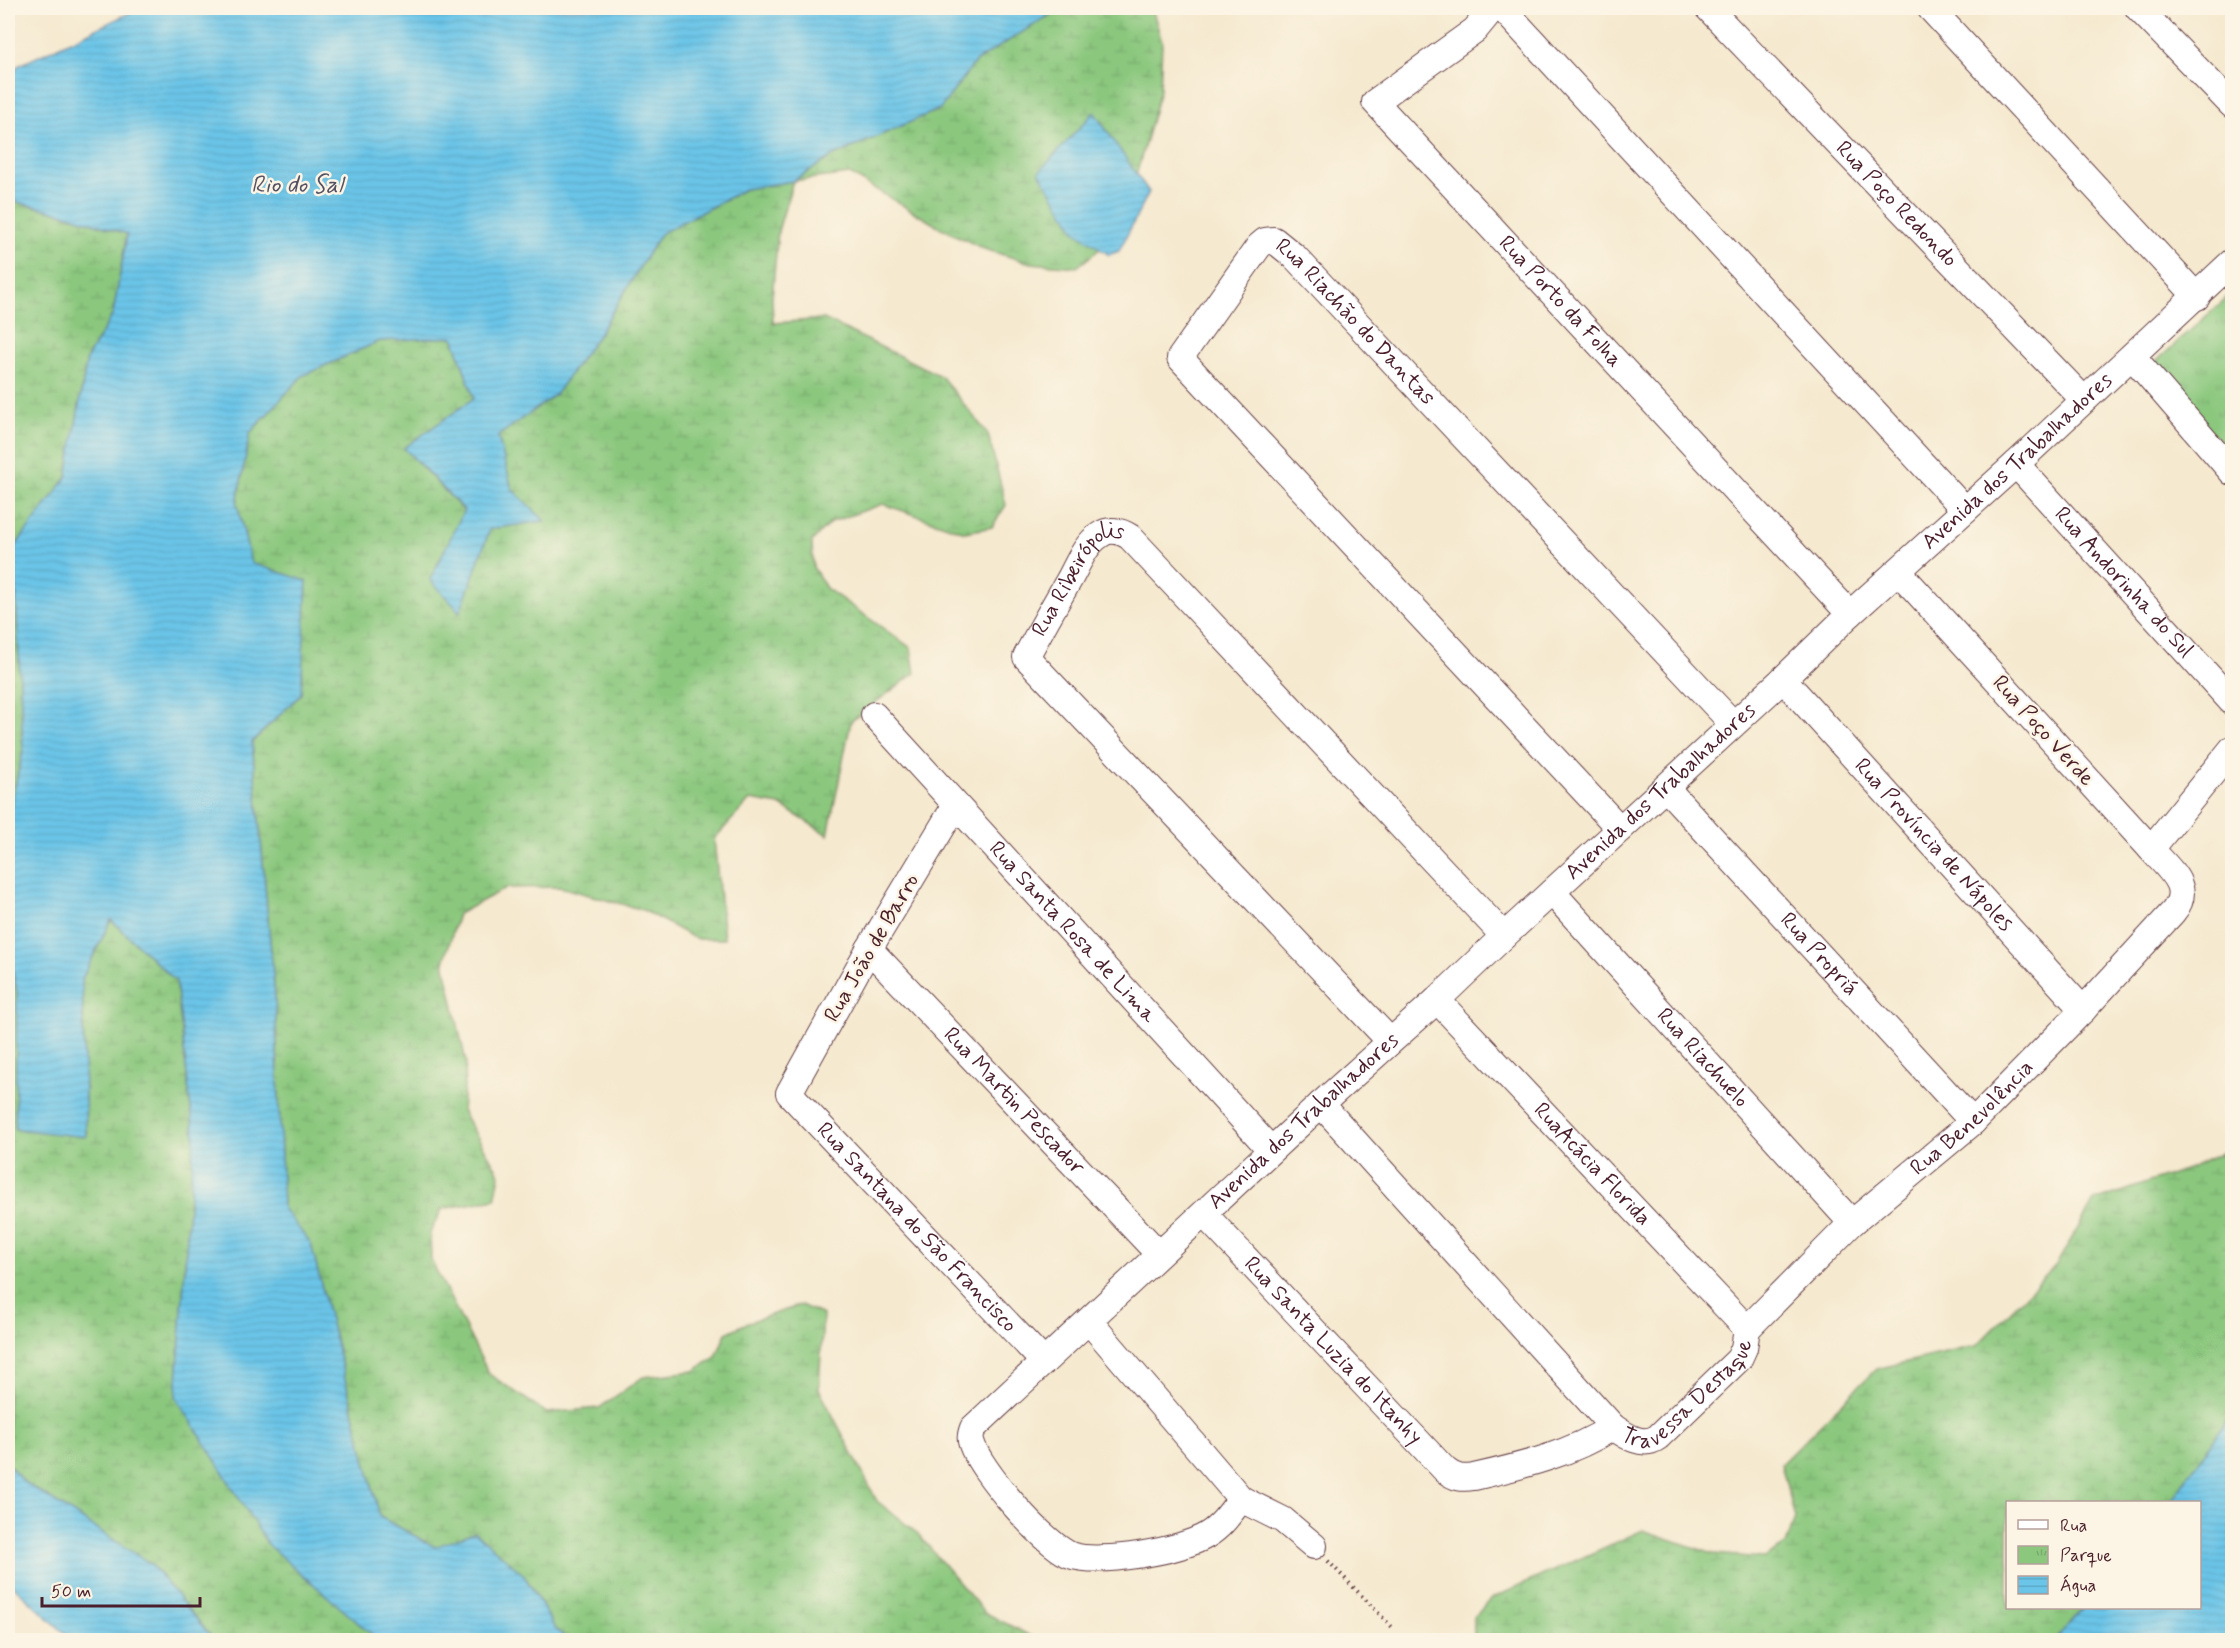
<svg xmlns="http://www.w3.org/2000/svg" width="2240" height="1648" font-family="Mynerve,sans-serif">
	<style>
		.wetland { fill: url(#wetland-marsh); stroke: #6a7454; stroke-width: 1.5 }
		.park { fill: url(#park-tufts); stroke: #6a7454; stroke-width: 1.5 }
		.water { fill: url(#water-rules); stroke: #5a728a; stroke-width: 1.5 }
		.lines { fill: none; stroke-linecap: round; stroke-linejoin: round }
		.minor-casing { stroke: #643d44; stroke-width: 28 }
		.path { stroke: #643d44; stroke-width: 4; stroke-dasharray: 1.5 4.5; stroke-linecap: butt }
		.minor { stroke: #fff; stroke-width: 26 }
		.labels { text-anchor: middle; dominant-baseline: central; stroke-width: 5; stroke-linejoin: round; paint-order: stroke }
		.street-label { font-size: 22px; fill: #4a1f2b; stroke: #fcf5e5 }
		.water-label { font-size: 24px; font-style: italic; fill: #545164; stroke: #fcf5e5 }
	</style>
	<defs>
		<pattern id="wetland-marsh" width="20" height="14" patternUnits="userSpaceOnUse" patternTransform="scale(1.5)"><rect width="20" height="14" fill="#8bc87e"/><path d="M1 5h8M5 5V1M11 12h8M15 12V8" fill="none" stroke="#79ab6d"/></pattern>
		<pattern id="park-tufts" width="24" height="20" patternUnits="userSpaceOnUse" patternTransform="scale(1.5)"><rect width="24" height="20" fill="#8bc87e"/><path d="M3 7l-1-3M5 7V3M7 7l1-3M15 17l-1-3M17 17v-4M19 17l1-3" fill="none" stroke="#79ab6d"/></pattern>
		<pattern id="water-rules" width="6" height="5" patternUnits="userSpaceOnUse" patternTransform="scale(1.5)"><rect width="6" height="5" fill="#6ac5e8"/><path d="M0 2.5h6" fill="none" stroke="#5da9c7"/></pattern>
	</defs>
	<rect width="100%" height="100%" fill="#fcf5e5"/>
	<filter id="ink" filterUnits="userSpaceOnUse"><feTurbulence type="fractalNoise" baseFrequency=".0167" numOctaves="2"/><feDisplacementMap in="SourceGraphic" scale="12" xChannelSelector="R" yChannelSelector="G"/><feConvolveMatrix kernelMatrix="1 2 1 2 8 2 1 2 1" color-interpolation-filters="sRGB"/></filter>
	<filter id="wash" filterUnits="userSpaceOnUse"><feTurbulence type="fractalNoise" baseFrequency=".008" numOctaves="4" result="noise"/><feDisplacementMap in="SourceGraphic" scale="24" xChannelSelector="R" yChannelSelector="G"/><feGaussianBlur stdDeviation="1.35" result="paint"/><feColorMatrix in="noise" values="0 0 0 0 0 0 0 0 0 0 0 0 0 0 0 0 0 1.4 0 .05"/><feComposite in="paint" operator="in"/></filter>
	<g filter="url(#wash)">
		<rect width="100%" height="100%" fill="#f5e9cf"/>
		<g class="wetland">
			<polygon points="1110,8 1152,8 1162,42 1160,90 1124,219 1115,237 1077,267 1031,263 984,249 939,227 850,174 793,181 778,231 772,298 773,323 824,319 941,376 988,434 1006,505 992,527 965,532 883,504 831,522 812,541 813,567 826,588 911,648 915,673 851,721 828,835 780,805 750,800 714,839 724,939 696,939 643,910 560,887 506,888 458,914 444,962 466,1062 462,1111 500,1175 495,1199 442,1209 430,1233 431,1260 489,1374 547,1413 599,1408 643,1377 694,1371 716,1357 726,1333 749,1322 801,1305 823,1315 819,1389 877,1501 918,1534 984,1612 1038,1640 567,1640 555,1628 524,1575 435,1547 380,1517 311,1245 283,1208 275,996 252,742 301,694 251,564 237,503 250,433 302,376 380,341 453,337 474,398 404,448 464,511 430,579 460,611 490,529 544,521 512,489 498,436 555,395 599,334 660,234 745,189 793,181 831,157 940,109 976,61 1056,11 1104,11"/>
			<polygon points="8,200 65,214 127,234 113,314 87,358 67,478 14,548 23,751 8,817"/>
			<polygon points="111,920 176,981 194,1135 176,1397 355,1620 378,1640 214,1640 151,1564 24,1482 8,1464 8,950 17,992 86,1136 82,979"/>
			<polygon points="2232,1148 2232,1414 2170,1502 2008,1502 2008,1608 2083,1608 2055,1640 1474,1640 1474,1617 1493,1598 1643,1530 1713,1554 1764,1558 1786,1545 1795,1518 1781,1464 1876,1369 1976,1346 2056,1265 2094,1201 2190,1168"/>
		</g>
		<polygon class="park" points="2232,293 2232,456 2152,365"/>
		<g class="water">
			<polygon points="140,8 1110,8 1104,11 1056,11 976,61 940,109 831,157 793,181 745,189 660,234 599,334 555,395 498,436 512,489 545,521 490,529 460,612 430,580 464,510 404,448 474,398 453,337 380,341 302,376 250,433 237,503 251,563 307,581 301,694 252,742 275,996 283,1208 311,1244 380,1517 435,1547 475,1532 524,1575 555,1628 567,1640 378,1640 268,1545 176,1397 194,1135 176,981 111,920 82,979 86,1137 15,1129 17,992 8,950 8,817 23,751 14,548 67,477 87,358 113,314 127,234 65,214 8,200 8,75 18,66"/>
			<polygon points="1094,112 1149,192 1119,251 1109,255 1076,232 1039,172"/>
			<polygon points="2232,1414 2232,1640 2055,1640 2083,1608 2200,1608 2200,1502 2170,1502"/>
			<polygon points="8,1464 24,1482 151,1564 214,1640 72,1640 8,1581"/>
		</g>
	</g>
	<g filter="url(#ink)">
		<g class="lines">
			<g class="minor-casing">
				<g id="minor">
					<path id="s1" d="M1493,8L1475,30L1375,102L1850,614"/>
					<polyline points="1502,8 1965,510"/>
					<path id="s2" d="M1708,8L2084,400"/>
					<polyline points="1930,8 2197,297"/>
					<polyline points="2138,8 2232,105"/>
					<polyline points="2132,356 2232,472"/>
					<path id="s3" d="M2016,464L2232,702"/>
					<path id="s4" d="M1783,679L2083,1010"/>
					<path id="s5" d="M874,715L1271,1150"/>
					<path id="s6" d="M1666,788L1973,1122"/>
					<path id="s7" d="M962,812L949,816L869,949L789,1093L1043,1361"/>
					<path id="s8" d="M1620,829L1180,358L1259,246L1265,241L1274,240L1295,257L1733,724"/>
					<polyline points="2151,849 2232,749"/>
					<path id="s9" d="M1552,892L1852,1223"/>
					<path id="s10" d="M869,949L1159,1254"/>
					<path id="s11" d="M1437,1000L1747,1329"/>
					<path id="s12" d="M1390,1041L1026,657C1040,631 1054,606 1069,580C1077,566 1085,544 1100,535C1109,528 1121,531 1130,537L1504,936"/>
					<path id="s13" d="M1321,1104L1613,1427C1626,1436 1643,1448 1658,1437L1739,1359L1744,1348L1747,1329"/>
					<path id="s14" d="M1204,1214L1445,1470C1455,1478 1462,1479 1474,1477C1522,1466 1571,1454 1613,1427"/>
					<path id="s15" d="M1089,1321L1241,1499C1231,1512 1221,1527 1207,1535C1181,1551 1101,1564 1073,1556C1048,1549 977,1468 971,1441C970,1437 971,1433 973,1428L1321,1104L1437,1000L1504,936L1783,679L1850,614L2016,464L2232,262"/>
					<path id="s16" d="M1747,1329L1852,1223L1973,1122L2083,1010L2173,912C2194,887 2168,869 2151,849L1898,571"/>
					<polyline points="1241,1499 1283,1520 1314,1546"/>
				</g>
			</g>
			<polyline class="path" points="1328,1561 1392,1627"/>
			<use href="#minor" class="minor"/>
		</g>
	</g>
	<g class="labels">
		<g class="street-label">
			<text stroke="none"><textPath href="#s2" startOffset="272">Rua Poço Redondo</textPath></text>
			<text stroke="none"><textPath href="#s1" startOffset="424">Rua Porto da Folha</textPath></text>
			<text stroke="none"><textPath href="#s8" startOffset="914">Rua Riachão do Dantas</textPath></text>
			<text stroke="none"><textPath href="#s15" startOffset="2014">Avenida dos Trabalhadores</textPath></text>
			<text stroke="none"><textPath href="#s3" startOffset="160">Rua Andorinha do Sul</textPath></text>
			<text stroke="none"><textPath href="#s12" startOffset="626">Rua Ribeirópolis</textPath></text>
			<text transform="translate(2043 731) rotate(48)">Rua Poço Verde</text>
			<text stroke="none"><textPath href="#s15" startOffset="1528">Avenida dos Trabalhadores</textPath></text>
			<text stroke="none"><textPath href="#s4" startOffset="224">Rua Província de Nápoles</textPath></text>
			<text stroke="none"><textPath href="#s5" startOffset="294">Rua Santa Rosa de Lima</textPath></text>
			<text transform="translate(872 948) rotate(-60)">Rua João de Barro</text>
			<text stroke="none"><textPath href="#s6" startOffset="226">Rua Propriá</textPath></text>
			<text stroke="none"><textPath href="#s9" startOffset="224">Rua Riachuelo</textPath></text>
			<text stroke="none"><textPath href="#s10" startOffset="210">Rua Martin Pescador</textPath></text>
			<text stroke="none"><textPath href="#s16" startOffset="309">Rua Benevolência</textPath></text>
			<text stroke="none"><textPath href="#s15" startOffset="1042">Avenida dos Trabalhadores</textPath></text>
			<text stroke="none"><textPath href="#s11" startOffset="226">RuaAcácia Florida</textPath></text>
			<text stroke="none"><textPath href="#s7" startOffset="519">Rua Santana do São Francisco</textPath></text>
			<text stroke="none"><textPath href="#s14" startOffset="188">Rua Santa Luzia do Itanhy</textPath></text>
			<text stroke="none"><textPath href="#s13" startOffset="532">Travessa Destaque</textPath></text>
		</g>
		<g class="water-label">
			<text x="297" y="185">Rio do Sal</text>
		</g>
	</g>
	<rect width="2240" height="1648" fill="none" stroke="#fcf5e5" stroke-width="30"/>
	<rect x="2006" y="1501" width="195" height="108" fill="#fcf5e5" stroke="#b59f9b" stroke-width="1.5"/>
	<rect x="2018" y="1520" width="30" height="9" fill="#ffffff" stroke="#b59f9b" stroke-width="1.5"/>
	<text x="2060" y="1531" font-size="18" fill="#4a1f2b">Rua</text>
	<rect x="2018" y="1546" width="30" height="18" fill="url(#park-tufts)" stroke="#b59f9b" stroke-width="1.5"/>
	<text x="2060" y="1561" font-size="18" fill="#4a1f2b">Parque</text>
	<rect x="2018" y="1576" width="30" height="18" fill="url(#water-rules)" stroke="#b59f9b" stroke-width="1.5"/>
	<text x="2060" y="1591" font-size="18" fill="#4a1f2b">Água</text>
	<path d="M42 1597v9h158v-9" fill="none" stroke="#4a1f2b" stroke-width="3"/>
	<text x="51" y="1597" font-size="18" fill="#4a1f2b" stroke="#fcf5e5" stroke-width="4.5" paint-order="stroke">50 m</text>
</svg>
